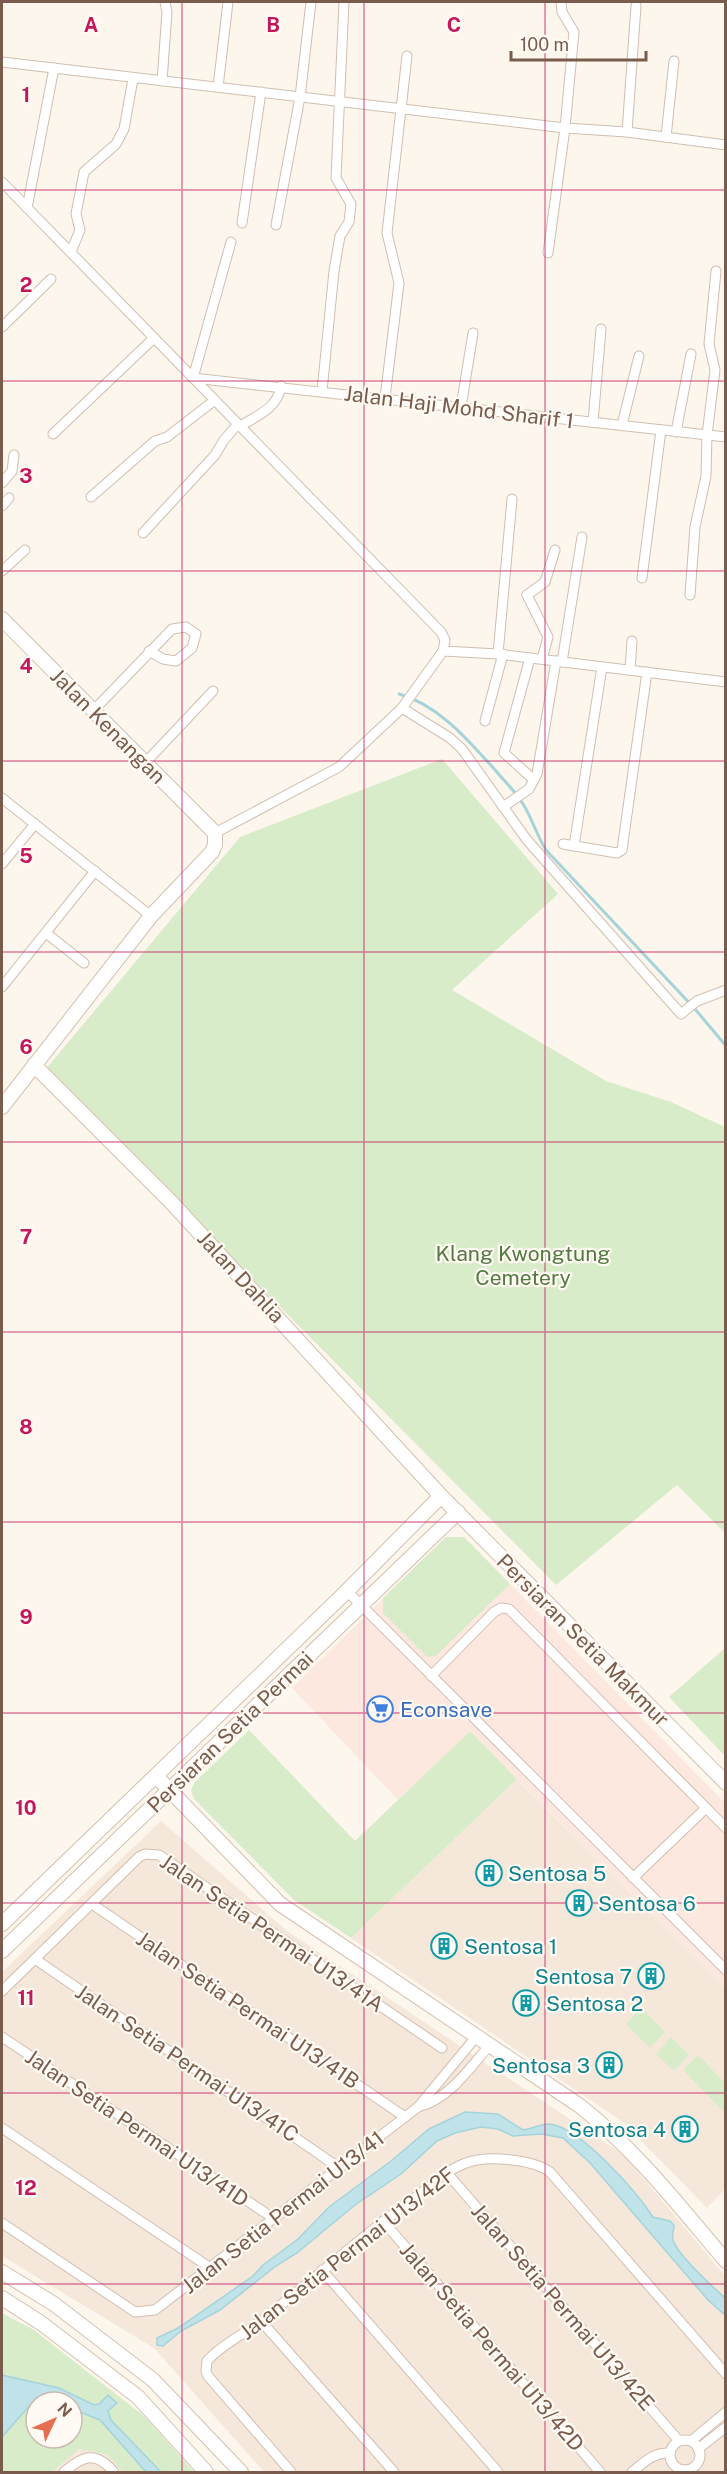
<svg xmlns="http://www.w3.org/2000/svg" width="727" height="2474" font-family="'Public Sans',sans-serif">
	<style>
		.residential { fill: #f5e8da }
		.commercial { fill: #fde8e0 }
		.green { fill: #d8ecc9; fill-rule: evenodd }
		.water { fill: #bfe3e8; stroke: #a5d3da; stroke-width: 1.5 }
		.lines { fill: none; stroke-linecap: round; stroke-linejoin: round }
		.stream { stroke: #a5d3da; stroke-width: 3 }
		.street-casing { stroke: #d1beb0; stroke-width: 11 }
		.secondary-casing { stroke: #d6c0b0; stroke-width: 16 }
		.street { stroke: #fff; stroke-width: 9 }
		.secondary { stroke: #fff; stroke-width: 14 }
		.grid { fill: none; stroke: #c2185b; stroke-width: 1.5; stroke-opacity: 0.55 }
		.labels { text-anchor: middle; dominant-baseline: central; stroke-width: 4.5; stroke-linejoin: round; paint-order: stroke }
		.street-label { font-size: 21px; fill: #7a5c4d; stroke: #fffaf3 }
		.park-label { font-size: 21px; fill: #537a41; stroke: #fffaf3 }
		.shop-label { font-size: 21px; fill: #366cbe; stroke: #fffaf3; text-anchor: start }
		.culture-label { font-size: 21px; fill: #0d838f; stroke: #fffaf3; text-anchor: start }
		.grid-label { font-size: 20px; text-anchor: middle; font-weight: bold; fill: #c2185b; stroke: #fffaf3; stroke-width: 4.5; stroke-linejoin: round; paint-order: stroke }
	</style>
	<rect width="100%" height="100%" fill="#fdf6ec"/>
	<g class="residential">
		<polygon points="517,1779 725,1989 725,2189 707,2208 623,2122 351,1938"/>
		<polygon points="161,1821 287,1931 624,2155 725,2276 725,2472 264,2472 154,2348 2,2256 2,1972"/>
		<polygon points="79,2449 106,2454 123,2472 52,2472"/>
	</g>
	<polygon class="commercial" points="446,1537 464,1537 725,1803 725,1989 470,1731 398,1800 292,1688"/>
	<g class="green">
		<polygon points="442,759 558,894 452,990 606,1081 671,1102 725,1127 725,1533 677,1485 556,1585 45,1070 240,837"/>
		<polygon points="446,1537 464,1537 510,1584 436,1656 427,1657 383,1613 383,1598"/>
		<polygon points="725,1648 725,1756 669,1697"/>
		<polygon points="249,1730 355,1841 470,1731 517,1779 351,1938 294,1900 194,1799 191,1790 195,1782"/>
		<polygon points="641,2008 665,2032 650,2048 626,2024"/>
		<polygon points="671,2037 689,2055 674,2071 656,2054"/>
		<polygon points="698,2055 725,2083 725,2113 683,2070"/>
		<path d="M2,2313L34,2330L144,2416L194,2472H123L106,2454L79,2449L52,2472H2ZM36,2402H72V2438H36Z"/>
	</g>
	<g class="water">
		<path d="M465,2112L498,2114L523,2130C533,2129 541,2123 550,2124C581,2128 636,2191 653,2217L670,2221L674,2225C674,2229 672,2236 673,2240C678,2256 712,2286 725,2298V2315L708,2300L590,2163L563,2138L541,2134L513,2136L498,2129L481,2127L455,2133L437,2141L401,2174L355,2205L297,2253L276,2266L220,2310L181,2331L163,2346L157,2345V2338L178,2328L253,2276L263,2265L298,2239L329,2207L391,2161L429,2129Z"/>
		<polygon points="2,2375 59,2388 94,2405 99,2404 108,2395 117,2403 108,2411 111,2420 161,2472 146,2472 100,2420 72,2409 72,2402 38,2401 30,2405 2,2437"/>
	</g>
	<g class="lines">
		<path class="stream" d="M399,694C439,705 469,741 496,771C505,782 516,792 523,804C532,818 536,834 546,850L695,1009L726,1046"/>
		<g class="street-casing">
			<g id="street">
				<polyline points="2,62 565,128 627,132 726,145"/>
				<polyline points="162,81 167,12 165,2"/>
				<polyline points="218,87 228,2"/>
				<polyline points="627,132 636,6"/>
				<polyline points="666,137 674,61"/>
				<polyline points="2,182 441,632 445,640 443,651 402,708 339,767 215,833"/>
				<polyline points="27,208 54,68"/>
				<polyline points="242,223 261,92"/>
				<polyline points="276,225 300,97 311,2"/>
				<polyline points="231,242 193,378 726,437"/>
				<polyline points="71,252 80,230 76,214 84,172 116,144 124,129 133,79"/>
				<polyline points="548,253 565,128 574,32 562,12 561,2"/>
				<polyline points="2,327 51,279"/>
				<polyline points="322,391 334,271 340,236 349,222 351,204 336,178 344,2"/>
				<polyline points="385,398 399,283 387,233 407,56"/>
				<polyline points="461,407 473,333"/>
				<polyline points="593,422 601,329"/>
				<polyline points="622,425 639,356"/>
				<path d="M240,426C257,416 278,408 281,386"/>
				<polyline points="676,432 691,354"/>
				<polyline points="53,434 154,338"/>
				<polyline points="2,483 12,471 14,455"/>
				<polyline points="91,497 155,441 167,437 215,400"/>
				<polyline points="2,506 9,498"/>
				<polyline points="143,533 215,455 224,440 238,424"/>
				<polyline points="2,571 25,550"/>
				<polyline points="642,578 661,430"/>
				<polyline points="690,595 695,527 706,476 707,435 715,370 709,344 716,271"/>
				<polyline points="443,651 498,654 726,682"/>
				<polyline points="498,654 512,499"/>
				<polyline points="530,658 504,753 534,780"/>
				<polyline points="542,659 548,637 527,595 545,582 555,550"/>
				<polyline points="562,662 582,537"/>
				<polyline points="630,670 632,641"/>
				<polyline points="402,708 450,738 462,749 527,840 681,1014 697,1001 726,990"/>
				<polyline points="92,712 172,629 186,627 196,634 192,648 176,661 163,659 149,651"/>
				<polyline points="485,721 503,654"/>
				<polyline points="145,763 213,691"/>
				<polyline points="2,798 151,916"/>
				<polyline points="503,807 529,789 537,774 556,661"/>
				<polyline points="563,844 617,853 622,850 647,672"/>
				<polyline points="574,846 602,667"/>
				<polyline points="2,864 35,824"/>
				<polyline points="46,933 84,963"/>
				<polyline points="2,987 95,871"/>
				<polyline points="347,1591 726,1970"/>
				<polyline points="431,1676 494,1612 501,1608 509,1609 726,1828"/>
				<polyline points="633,1878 706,1808"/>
				<polyline points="92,1904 405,2117"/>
				<polyline points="35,1959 338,2167"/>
				<polyline points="2,1991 139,1857 145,1854 159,1855 442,2048"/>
				<polyline points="2,2037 273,2218"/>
				<path d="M418,2107C449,2099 469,2069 489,2046"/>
				<polyline points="2,2128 209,2267"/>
				<polyline points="447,2173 679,2441"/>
				<polyline points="383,2221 600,2472"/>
				<polyline points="2,2223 135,2312 155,2310 418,2107 476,2037"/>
				<polyline points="322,2270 498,2472"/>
				<polyline points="261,2321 394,2472"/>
				<circle cx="685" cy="2455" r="15"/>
				<polyline points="691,2441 726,2412"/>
				<polyline points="698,2449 726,2427"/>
				<path d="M64,2472C83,2456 95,2450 114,2472"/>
				<path d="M291,2472L208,2376L206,2371L207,2361C222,2344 245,2334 262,2320C313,2280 361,2237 413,2199C429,2187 446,2170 466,2163C486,2155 532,2159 550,2172L726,2374"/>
				<path d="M632,2472C645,2462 653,2452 670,2453"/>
			</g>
		</g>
		<g class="secondary-casing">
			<g id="secondary">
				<polyline points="2,619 215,833 215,845 212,852 151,916 2,1107"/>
				<polyline points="34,1065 172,1203 441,1496 726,1783"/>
				<path d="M156,1776L280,1904L580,2106C636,2150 680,2207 726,2261"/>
				<polyline points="2,1924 347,1591 441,1496"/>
				<polyline points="2,1951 458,1512"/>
				<polyline points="2,2272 54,2304 153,2380 241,2472"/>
				<polyline points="2,2298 41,2323 138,2397 206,2472"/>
			</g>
		</g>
		<use href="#street" class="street"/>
		<use href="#secondary" class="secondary"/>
	</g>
	<path class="grid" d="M182,2V2472M364,2V2472M545,2V2472M2,190H726M2,381H726M2,571H726M2,761H726M2,952H726M2,1142H726M2,1332H726M2,1522H726M2,1713H726M2,1903H726M2,2093H726M2,2284H726"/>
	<defs>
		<g id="supermarket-ring" transform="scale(1.35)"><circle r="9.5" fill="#fffaf3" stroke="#3f7fe0" stroke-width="1.5"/><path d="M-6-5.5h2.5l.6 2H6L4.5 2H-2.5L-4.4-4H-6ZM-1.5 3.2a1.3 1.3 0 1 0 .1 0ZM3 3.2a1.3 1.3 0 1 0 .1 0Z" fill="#3f7fe0"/></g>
		<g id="building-ring" transform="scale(1.35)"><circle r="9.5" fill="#fffaf3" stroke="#0f9aa8" stroke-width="1.5"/><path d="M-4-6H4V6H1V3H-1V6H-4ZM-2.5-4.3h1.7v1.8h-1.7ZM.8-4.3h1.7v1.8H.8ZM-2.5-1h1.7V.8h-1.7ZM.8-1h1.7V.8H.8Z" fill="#0f9aa8"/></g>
	</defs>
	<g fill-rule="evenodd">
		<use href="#supermarket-ring" x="380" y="1709"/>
		<use href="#building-ring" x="489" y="1873"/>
		<use href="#building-ring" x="579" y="1903"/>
		<use href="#building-ring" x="444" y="1946"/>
		<use href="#building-ring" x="651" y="1976"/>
		<use href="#building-ring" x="526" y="2003"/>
		<use href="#building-ring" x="609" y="2065"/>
		<use href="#building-ring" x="685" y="2129"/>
	</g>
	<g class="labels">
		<g class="street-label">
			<text transform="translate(459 407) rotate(7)">Jalan Haji Mohd Sharif 1</text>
			<text transform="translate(108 726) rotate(45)">Jalan Kenangan</text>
			<text transform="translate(241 1277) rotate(47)">Jalan Dahlia</text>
			<text transform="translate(583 1640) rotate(45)">Persiaran Setia Makmur</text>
			<text transform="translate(230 1732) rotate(-44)">Persiaran Setia Permai</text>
			<text transform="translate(272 1933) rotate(34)">Jalan Setia Permai U13/41A</text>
			<text transform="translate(248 2010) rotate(34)">Jalan Setia Permai U13/41B</text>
			<text transform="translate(187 2063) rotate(34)">Jalan Setia Permai U13/41C</text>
			<text transform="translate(137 2128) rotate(34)">Jalan Setia Permai U13/41D</text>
			<text transform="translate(283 2212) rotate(-38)">Jalan Setia Permai U13/41</text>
			<text transform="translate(347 2253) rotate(-38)">Jalan Setia Permai U13/42F</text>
			<text transform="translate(563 2307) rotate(49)">Jalan Setia Permai U13/42E</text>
			<text transform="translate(492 2347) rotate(49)">Jalan Setia Permai U13/42D</text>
		</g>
		<g class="park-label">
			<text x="523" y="1253">Klang Kwongtung<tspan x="523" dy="24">Cemetery</tspan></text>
		</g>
		<g class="shop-label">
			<text x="400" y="1709">Econsave</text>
		</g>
		<g class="culture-label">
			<text x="508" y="1873">Sentosa 5</text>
			<text x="598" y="1903">Sentosa 6</text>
			<text x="464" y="1946">Sentosa 1</text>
			<text x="632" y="1976" text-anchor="end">Sentosa 7</text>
			<text x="546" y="2003">Sentosa 2</text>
			<text x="590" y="2065" text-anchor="end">Sentosa 3</text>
			<text x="666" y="2129" text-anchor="end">Sentosa 4</text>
		</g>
	</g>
	<g class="grid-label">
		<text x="91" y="32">A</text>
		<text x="273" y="32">B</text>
		<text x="454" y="32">C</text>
		<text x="26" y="102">1</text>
		<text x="26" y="292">2</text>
		<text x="26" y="483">3</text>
		<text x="26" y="673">4</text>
		<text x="26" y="863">5</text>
		<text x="26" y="1054">6</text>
		<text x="26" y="1244">7</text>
		<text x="26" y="1434">8</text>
		<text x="26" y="1624">9</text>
		<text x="26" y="1815">10</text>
		<text x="26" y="2005">11</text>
		<text x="26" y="2195">12</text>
	</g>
	<rect width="727" height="2474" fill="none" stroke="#7a5c4d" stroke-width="6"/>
	<g transform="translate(54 2420) rotate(46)"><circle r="28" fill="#fffaf3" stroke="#cabbb1" stroke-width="1.5"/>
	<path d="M0-4.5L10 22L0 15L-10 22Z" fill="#e76f51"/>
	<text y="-9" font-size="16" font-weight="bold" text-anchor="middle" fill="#7a5c4d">N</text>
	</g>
	<path d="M511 51v9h135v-9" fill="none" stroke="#7a5c4d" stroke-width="3"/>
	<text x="520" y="51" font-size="18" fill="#7a5c4d" stroke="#fffaf3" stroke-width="4.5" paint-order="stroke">100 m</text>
</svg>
